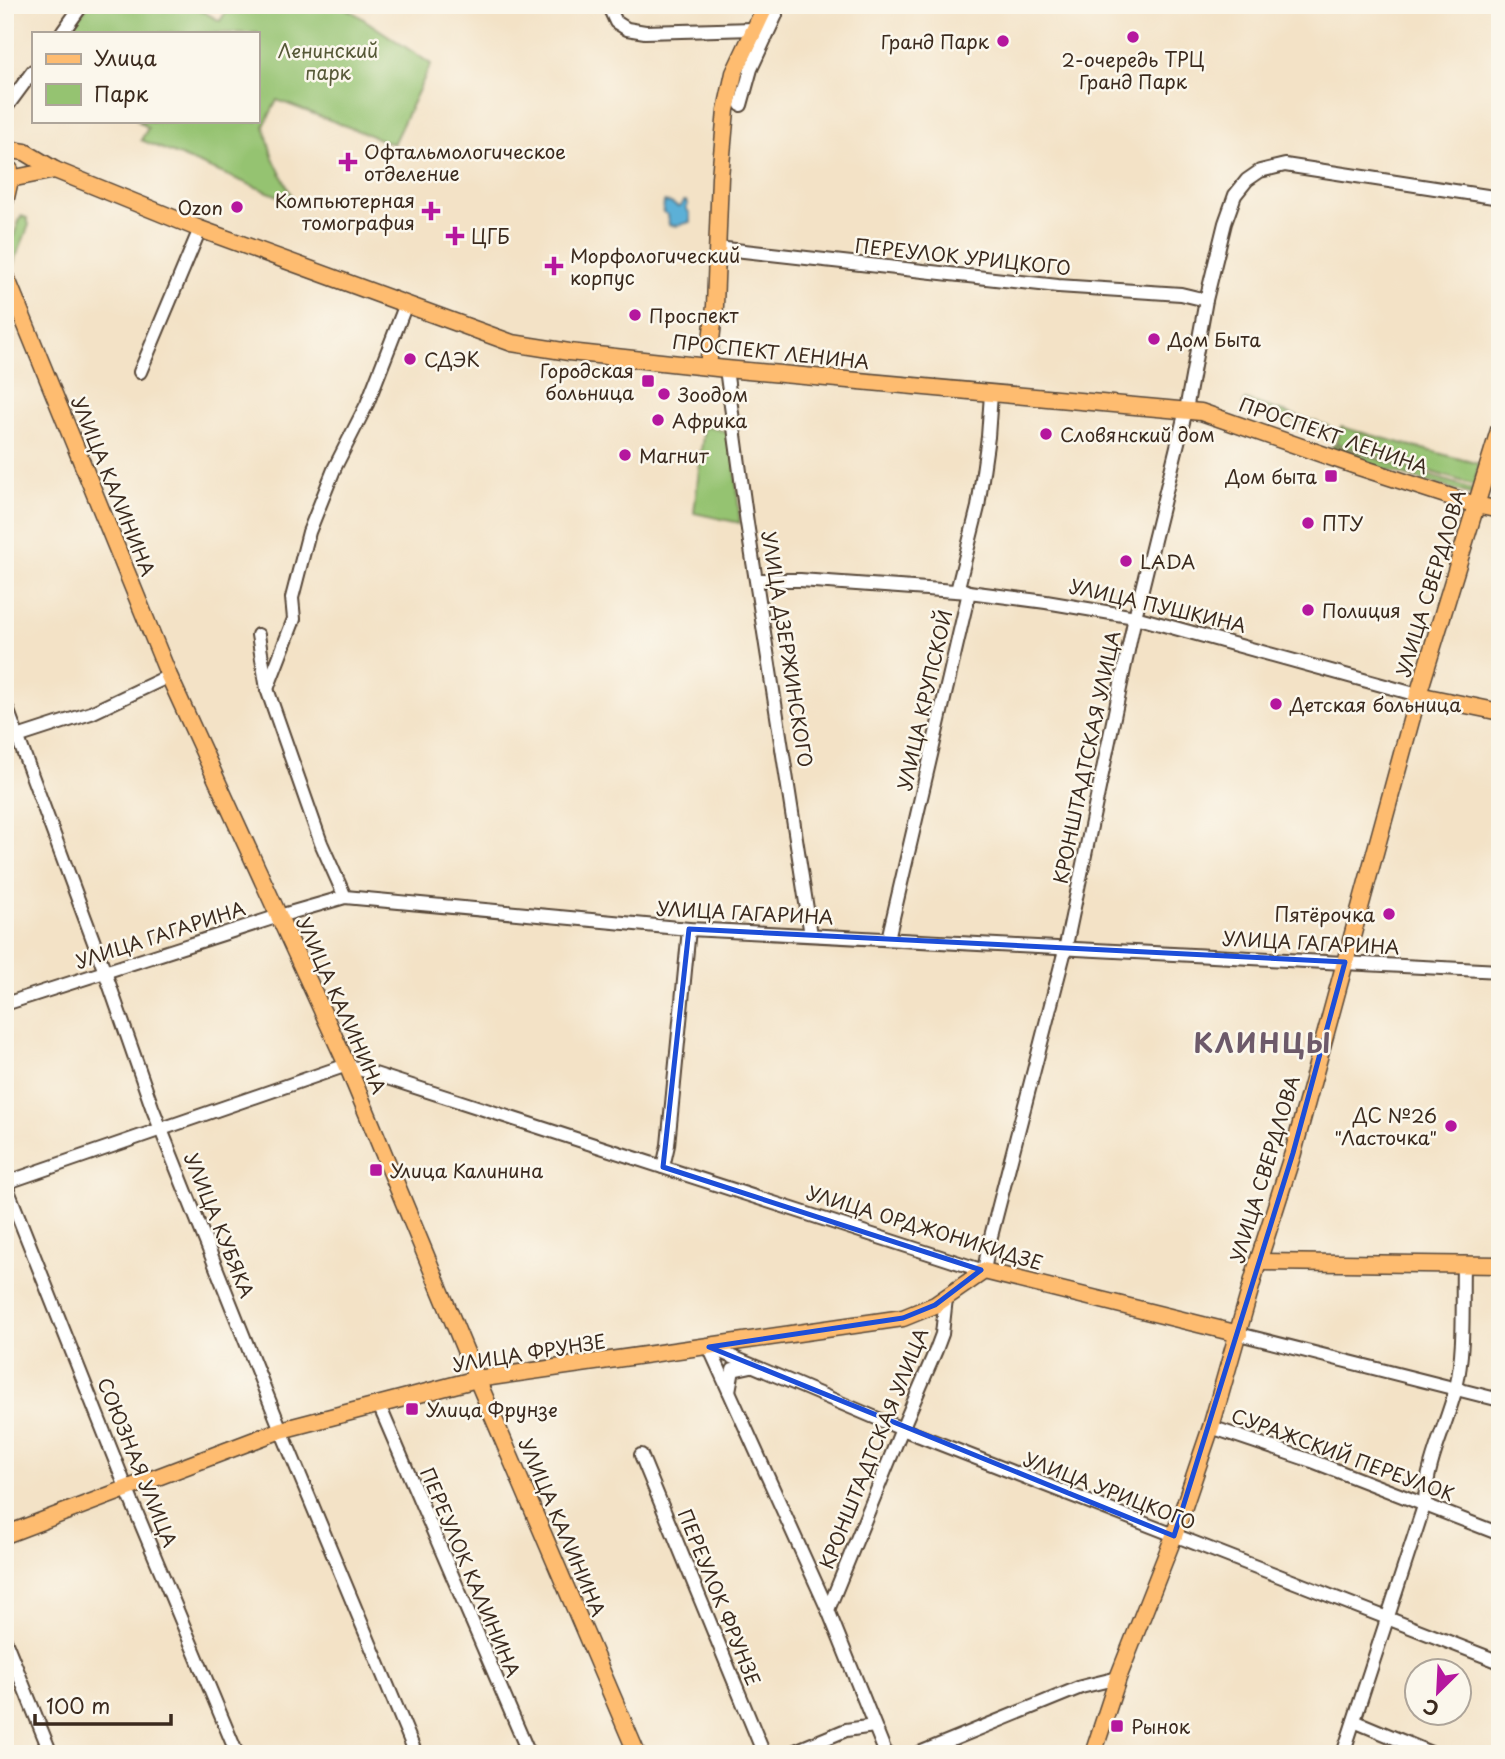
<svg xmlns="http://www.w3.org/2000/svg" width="1505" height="1759" font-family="'Playpen Sans',sans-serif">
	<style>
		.green { fill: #95c371; stroke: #687648; stroke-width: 2 }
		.water { fill: #5bb0d7; stroke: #4b6d7a; stroke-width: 2 }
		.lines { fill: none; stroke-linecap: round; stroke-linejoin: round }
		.minor-casing { stroke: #574637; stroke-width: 16 }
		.major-casing { stroke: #574637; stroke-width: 19 }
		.minor { stroke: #fff; stroke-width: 12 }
		.major { stroke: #febc70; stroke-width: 16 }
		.marked { fill: none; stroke: #1d4ed8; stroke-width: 5; stroke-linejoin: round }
		.poi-dot { fill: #b5179e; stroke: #fbf7ec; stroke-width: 2.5 }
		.labels { text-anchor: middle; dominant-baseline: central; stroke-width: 5; stroke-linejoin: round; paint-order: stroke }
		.poi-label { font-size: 19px; fill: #3b2a1e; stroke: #fbf7ec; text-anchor: start }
		.park-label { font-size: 19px; fill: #565837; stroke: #fbf7ec }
		.street-label { font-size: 19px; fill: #3b2a1e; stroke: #fbf7ec }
		.district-label { font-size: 26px; font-weight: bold; letter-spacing: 2px; fill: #6d5a6a; stroke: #fbf7ec }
	</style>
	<rect width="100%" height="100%" fill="#fbf7ec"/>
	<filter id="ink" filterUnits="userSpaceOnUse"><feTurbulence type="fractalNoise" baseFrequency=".0143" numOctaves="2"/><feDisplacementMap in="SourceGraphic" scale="14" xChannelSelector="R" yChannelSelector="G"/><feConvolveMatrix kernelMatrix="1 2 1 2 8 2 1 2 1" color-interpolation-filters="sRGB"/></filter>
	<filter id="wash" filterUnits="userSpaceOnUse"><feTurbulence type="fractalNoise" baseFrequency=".00686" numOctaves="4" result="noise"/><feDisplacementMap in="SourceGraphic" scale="28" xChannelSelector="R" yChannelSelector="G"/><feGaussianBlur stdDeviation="1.57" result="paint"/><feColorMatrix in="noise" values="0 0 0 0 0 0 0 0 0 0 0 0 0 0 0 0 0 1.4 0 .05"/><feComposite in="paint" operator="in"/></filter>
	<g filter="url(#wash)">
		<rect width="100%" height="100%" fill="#f3e2c6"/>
		<g class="green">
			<polygon points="88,5 191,5 220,21 230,5 339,5 353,12 431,64 393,144 277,100 264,126 273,158 295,203 141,140 148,128 138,121 257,121 257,33 68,33"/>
			<polygon points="21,216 27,218 29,225 11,270 9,248"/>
			<polygon points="1245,400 1329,426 1328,431 1243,405"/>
			<polygon points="704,426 732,433 740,523 694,513"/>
			<polygon points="1341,427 1479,464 1474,485 1336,443"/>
			<polygon points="1333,445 1475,490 1473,495 1330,453"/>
		</g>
		<polygon class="water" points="683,201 686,201 688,205 686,208 690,214 690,222 676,226 669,225 668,215 663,212 664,202 671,203 678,207 682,205"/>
	</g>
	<g filter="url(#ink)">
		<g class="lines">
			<g class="minor-casing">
				<g id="minor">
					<polyline points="608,5 616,22 627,29 645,32 754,29"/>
					<polyline points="62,33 82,5"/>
					<polyline points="741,105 751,69 776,15"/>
					<polyline points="5,109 33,71"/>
					<polyline points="717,248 1058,286 1181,294 1206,300"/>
					<polyline points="726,369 747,523 811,935"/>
					<polyline points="140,372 200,229"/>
					<polyline points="757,580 800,580 969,592 1046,602 1135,617 1418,695"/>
					<polyline points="258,635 267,689 321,843 345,897"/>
					<polyline points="267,689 294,619 292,598 309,532 335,467 367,404 406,304"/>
					<polyline points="5,703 105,972 152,1107 281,1430 416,1754"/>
					<polyline points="5,741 91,713 169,676"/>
					<polyline points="888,939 969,592 958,587 978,507 988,437 991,394"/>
					<polyline points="5,1004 279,916 345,897 689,929 1500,971"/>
					<polyline points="663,1167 668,1145 689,929"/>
					<polyline points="5,1183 347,1065 984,1271 989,1244 1065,950 1135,617 1186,410 1206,300 1225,223 1235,195 1247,180 1260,171 1285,165 1500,198"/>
					<polyline points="5,1183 127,1490 237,1754"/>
					<polyline points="1239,1334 1500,1400"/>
					<polyline points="709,1347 902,1429 1500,1662"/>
					<polyline points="709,1347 828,1610 886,1754"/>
					<polyline points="729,1391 733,1370 751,1366"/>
					<polyline points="379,1405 529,1754"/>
					<polyline points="1211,1427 1312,1461 1500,1534"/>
					<polyline points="641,1455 764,1754"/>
					<polyline points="828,1610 902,1429 936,1350 942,1334 946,1298"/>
					<polyline points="5,1640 51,1754"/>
					<polyline points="1354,1721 1433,1754"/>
					<polyline points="788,1754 846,1730 874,1726"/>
					<polyline points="917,1754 1081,1687 1118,1678"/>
					<path d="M1343,1754L1425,1503C1426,1463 1446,1427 1456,1388C1465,1349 1462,1303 1463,1263"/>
				</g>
			</g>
			<g class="major-casing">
				<g id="major">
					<polyline points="5,149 25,152 55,170 200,229 512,343 569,352 726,369 1201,412 1359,467 1476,505 1500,510"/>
					<polyline points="5,180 55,170"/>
					<polyline points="5,202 10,180 10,170"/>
					<polyline points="5,274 169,676 347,1065 477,1379 637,1754"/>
					<polyline points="708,366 715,306 720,177 726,110 734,73 766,5"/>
					<polyline points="1418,695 1500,712"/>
					<polyline points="1258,1262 1500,1265"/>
					<polyline points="5,1535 281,1430 477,1379 903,1318 935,1305 984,1271 1239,1334"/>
					<polyline points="1093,1754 1118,1678 1174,1536 1211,1427 1258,1262 1293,1153 1418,695 1500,427"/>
				</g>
			</g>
			<use href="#minor" class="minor"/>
			<use href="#major" class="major"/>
		</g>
	</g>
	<path class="marked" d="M689,929L1345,962L1293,1153L1174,1536L709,1347L903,1318L935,1305L981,1270L663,1167Z"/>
	<g class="poi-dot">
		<circle cx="1133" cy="37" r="7"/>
		<circle cx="1003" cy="41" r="7"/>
		<path d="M344.5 151.5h7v7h7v7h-7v7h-7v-7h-7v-7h7z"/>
		<circle cx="237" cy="207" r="7"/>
		<path d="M427.5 200.5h7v7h7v7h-7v7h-7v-7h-7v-7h7z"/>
		<path d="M451.5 225.5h7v7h7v7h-7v7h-7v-7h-7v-7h7z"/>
		<path d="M550.5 255.5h7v7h7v7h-7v7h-7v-7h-7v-7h7z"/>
		<circle cx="635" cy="315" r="7"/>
		<circle cx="1154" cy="339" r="7"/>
		<circle cx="410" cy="359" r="7"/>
		<rect x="641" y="374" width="14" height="14" rx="3.5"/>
		<circle cx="664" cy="394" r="7"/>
		<circle cx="658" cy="420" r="7"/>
		<circle cx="1046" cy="434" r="7"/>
		<circle cx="625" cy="455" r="7"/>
		<rect x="1324" y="469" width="14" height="14" rx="3.5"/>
		<circle cx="1308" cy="523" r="7"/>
		<circle cx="1126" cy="561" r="7"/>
		<circle cx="1308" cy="610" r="7"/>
		<circle cx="1276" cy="704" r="7"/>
		<circle cx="1389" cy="914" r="7"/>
		<circle cx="1451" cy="1126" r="7"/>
		<rect x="369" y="1163" width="14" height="14" rx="3.5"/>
		<rect x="405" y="1402" width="14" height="14" rx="3.5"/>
		<rect x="1110" y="1719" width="14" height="14" rx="3.5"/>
	</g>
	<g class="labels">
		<g class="poi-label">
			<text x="989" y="41" text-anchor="end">Гранд Парк</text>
			<text x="1133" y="59" text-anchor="middle">2-очередь ТРЦ<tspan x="1133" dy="22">Гранд Парк</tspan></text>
			<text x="364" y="151">Офтальмологическое<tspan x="364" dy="22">отделение</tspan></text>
			<text x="415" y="200" text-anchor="end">Компьютерная<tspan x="415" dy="22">томография</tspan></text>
			<text x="223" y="207" text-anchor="end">Ozon</text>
			<text x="471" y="236">ЦГБ</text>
			<text x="570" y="255">Морфологический<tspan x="570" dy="22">корпус</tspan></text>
			<text x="649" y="315">Проспект</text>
			<text x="1168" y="339">Дом Быта</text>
			<text x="424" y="359">СДЭК</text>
			<text x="634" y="370" text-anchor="end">Городская<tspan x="634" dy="22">больница</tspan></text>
			<text x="678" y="394">Зоодом</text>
			<text x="672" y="420">Африка</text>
			<text x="1060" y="434">Словянский дом</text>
			<text x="639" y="455">Магнит</text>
			<text x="1317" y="476" text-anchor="end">Дом быта</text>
			<text x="1322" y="523">ПТУ</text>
			<text x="1140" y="561">LADA</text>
			<text x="1322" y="610">Полиция</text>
			<text x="1290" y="704">Детская больница</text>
			<text x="1375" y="914" text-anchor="end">Пятёрочка</text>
			<text x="1437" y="1115" text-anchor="end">ДС №26<tspan x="1437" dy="22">"Ласточка"</tspan></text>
			<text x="390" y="1170">Улица Калинина</text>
			<text x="426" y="1409">Улица Фрунзе</text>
			<text x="1131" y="1726">Рынок</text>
		</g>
		<g class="park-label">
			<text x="328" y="50">Ленинский<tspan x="328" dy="22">парк</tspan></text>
		</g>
		<g class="street-label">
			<text transform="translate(963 256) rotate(6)">ПЕРЕУЛОК УРИЦКОГО</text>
			<text transform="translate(771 351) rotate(6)">ПРОСПЕКТ ЛЕНИНА</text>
			<text transform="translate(1334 435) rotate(19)">ПРОСПЕКТ ЛЕНИНА</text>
			<text transform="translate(114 486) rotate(68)">УЛИЦА КАЛИНИНА</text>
			<text transform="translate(1430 583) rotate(-73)">УЛИЦА СВЕРДЛОВА</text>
			<text transform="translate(1158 605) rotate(13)">УЛИЦА ПУШКИНА</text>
			<text transform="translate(788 649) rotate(81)">УЛИЦА ДЗЕРЖИНСКОГО</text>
			<text transform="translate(924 700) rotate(-77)">УЛИЦА КРУПСКОЙ</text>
			<text transform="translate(1086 757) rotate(-78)">КРОНШТАДТСКАЯ УЛИЦА</text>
			<text transform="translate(745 912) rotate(3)">УЛИЦА ГАГАРИНА</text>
			<text transform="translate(160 934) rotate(-18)">УЛИЦА ГАГАРИНА</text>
			<text transform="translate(1311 942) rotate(3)">УЛИЦА ГАГАРИНА</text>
			<text transform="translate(342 1005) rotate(66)">УЛИЦА КАЛИНИНА</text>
			<text transform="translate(1264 1169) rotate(-73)">УЛИЦА СВЕРДЛОВА</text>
			<text transform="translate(220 1225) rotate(68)">УЛИЦА КУБЯКА</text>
			<text transform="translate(925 1227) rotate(17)">УЛИЦА ОРДЖОНИКИДЗЕ</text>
			<text transform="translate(529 1352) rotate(-9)">УЛИЦА ФРУНЗЕ</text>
			<text transform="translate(873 1448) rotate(-68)">КРОНШТАДТСКАЯ УЛИЦА</text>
			<text transform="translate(1343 1454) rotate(20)">СУРАЖСКИЙ ПЕРЕУЛОК</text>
			<text transform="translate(138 1462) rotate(68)">СОЮЗНАЯ УЛИЦА</text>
			<text transform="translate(1110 1490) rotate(21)">УЛИЦА УРИЦКОГО</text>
			<text transform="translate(563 1527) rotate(67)">УЛИЦА КАЛИНИНА</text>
			<text transform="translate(471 1572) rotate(67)">ПЕРЕУЛОК КАЛИНИНА</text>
			<text transform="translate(720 1597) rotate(68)">ПЕРЕУЛОК ФРУНЗЕ</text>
		</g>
		<g class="district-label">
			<text x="1263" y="1042">КЛИНЦЫ</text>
		</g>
	</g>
	<rect width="1505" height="1759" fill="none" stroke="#fbf7ec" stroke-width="28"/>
	<rect x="32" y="32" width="228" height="91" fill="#fbf7ec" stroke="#aea59a" stroke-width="2"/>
	<rect x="46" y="54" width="35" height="10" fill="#febc70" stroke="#aea59a" stroke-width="2"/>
	<text x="94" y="66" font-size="21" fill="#3b2a1e">Улица</text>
	<rect x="46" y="84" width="35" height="21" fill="#95c371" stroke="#aea59a" stroke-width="2"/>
	<text x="94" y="102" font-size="21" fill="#3b2a1e">Парк</text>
	<g transform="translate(1438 1692) rotate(204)"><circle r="33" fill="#fbf7ec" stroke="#aea59a" stroke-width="2"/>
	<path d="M0-5L12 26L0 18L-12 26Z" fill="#b5179e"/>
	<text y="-10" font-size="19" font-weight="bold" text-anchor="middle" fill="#3b2a1e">С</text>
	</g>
	<path d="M35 1714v10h136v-10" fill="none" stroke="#3b2a1e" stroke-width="3.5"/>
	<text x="46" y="1714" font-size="21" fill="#3b2a1e" stroke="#fbf7ec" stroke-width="5" paint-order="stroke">100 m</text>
</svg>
